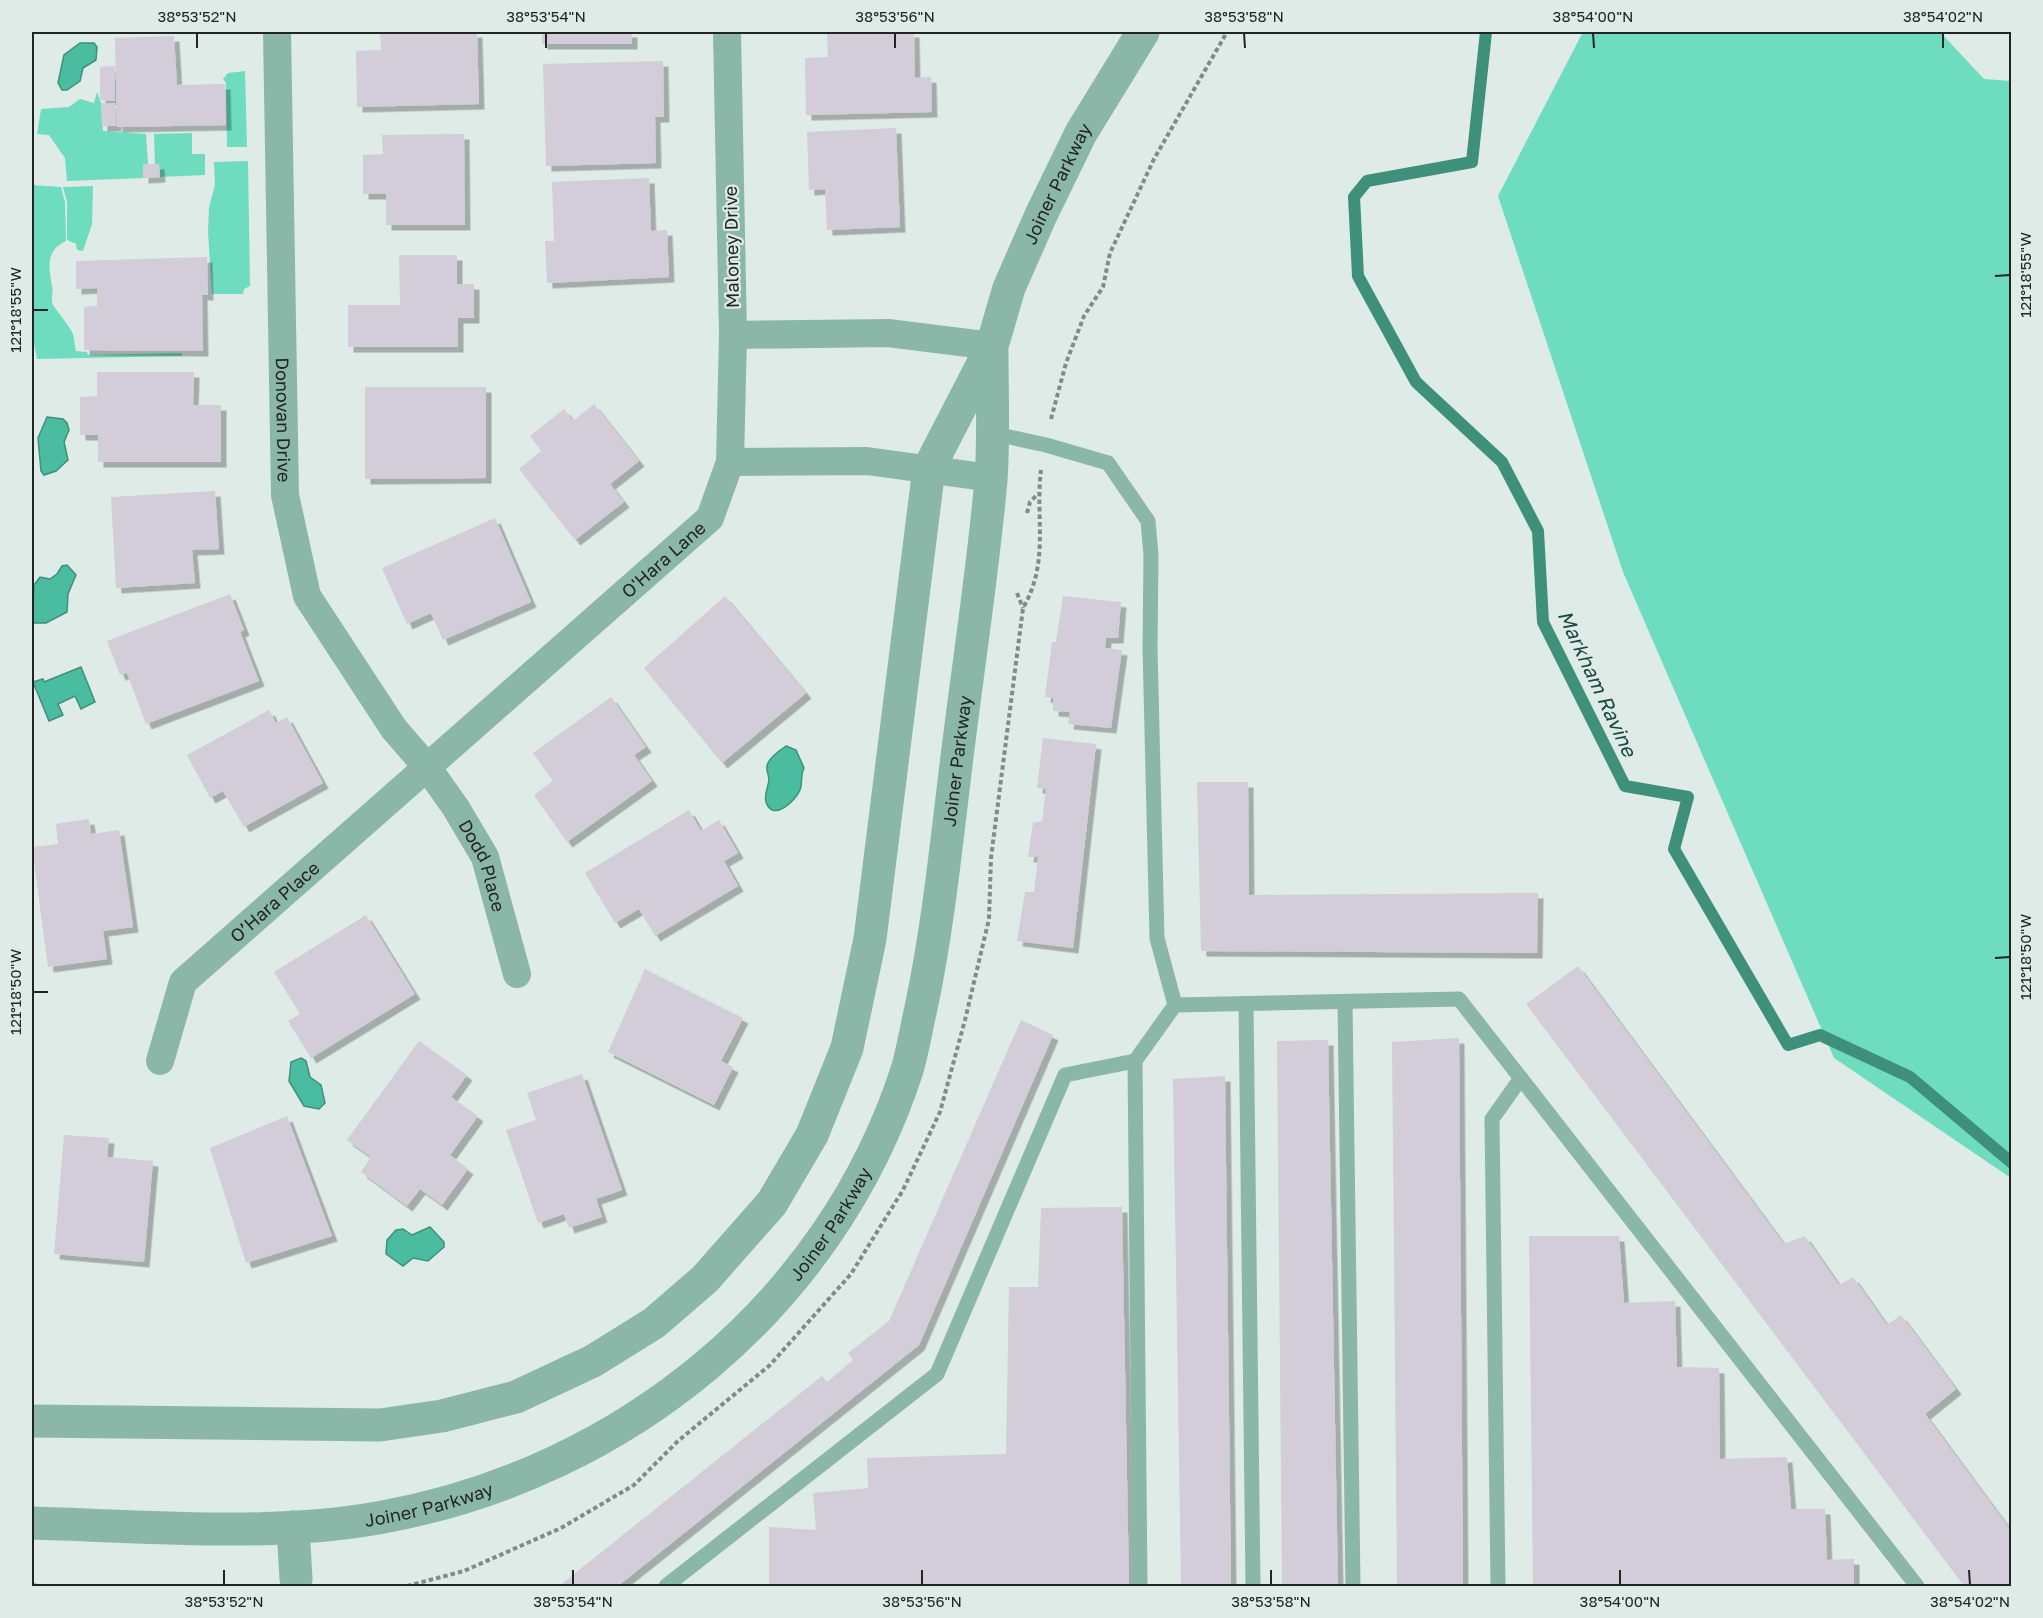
<svg xmlns="http://www.w3.org/2000/svg" width="2043" height="1618" font-family="'Golos Text',sans-serif">
	<style>
		.green { fill: #6ddcbf }
		.water { fill: #4abda0; stroke: #3e907b; stroke-width: 1.5 }
		.lines { fill: none; stroke-linecap: round; stroke-linejoin: round }
		.stream { stroke: #3e907b; stroke-width: 12 }
		.building { fill: #d2cdd8; filter: url(#shadow) }
		.path { stroke: #828b87; stroke-width: 4; stroke-dasharray: 4.5 3; stroke-linecap: butt }
		.service { stroke: #8bb7a9; stroke-width: 15 }
		.minor { stroke: #8bb7a9; stroke-width: 28 }
		.tertiary { stroke: #8bb7a9; stroke-width: 33 }
		.ticks { fill: none; stroke: #212624; stroke-width: 2 }
		.labels { text-anchor: middle; dominant-baseline: central; stroke-width: 4.5; stroke-linejoin: round; paint-order: stroke }
		.street-label { font-size: 18px; fill: #212624; stroke: #deebe6 }
		.water-label { font-size: 20px; font-style: italic; fill: #18493d; stroke: #deebe6 }
		.neatline { fill: none; stroke: #212624; stroke-width: 2 }
		.ticks-label { font-size: 15px; text-anchor: middle; fill: #212624 }
	</style>
	<defs>
		<filter id="shadow"><feDropShadow dx="5.5" dy="5.5" stdDeviation="0" flood-color="#0004"/></filter>
	</defs>
	<rect width="100%" height="100%" fill="#deebe6"/>
	<g class="green">
		<polygon points="1583,32 1940,32 1984,79 2011,81 2011,1178 1834,1058 1623,572 1498,196"/>
		<polygon points="245,71 247,147 227,147 226,83 223,79 228,73"/>
		<polygon points="97,92 101,103 103,131 146,134 148,164 143,164 143,178 67,181 65,158 49,135 37,134 41,109 69,107 80,99 94,103"/>
		<polygon points="192,133 192,154 205,154 205,175 160,177 159,164 155,164 154,134"/>
		<polygon points="248,161 250,286 244,289 243,294 212,294 208,232 209,207 215,185 214,162"/>
		<path d="M32,185L61,187L65,202L66,241C45,251 49,267 52,286C54,293 50,298 53,305C59,314 67,323 72,332C75,338 74,345 76,351L87,352L88,355L182,353V356L37,359L32,333Z"/>
		<polygon points="93,186 92,224 83,251 77,250 76,244 67,240 67,202 63,187"/>
	</g>
	<g class="water">
		<polygon points="80,43 94,43 97,47 96,60 83,68 80,81 67,90 62,90 58,83 64,55"/>
		<polygon points="47,417 63,419 67,423 69,430 64,442 68,460 56,471 44,475 41,471 38,438"/>
		<polygon points="67,565 76,575 68,594 67,612 46,623 32,623 34,585 40,577 50,579 57,574 62,566"/>
		<polygon points="81,667 95,702 81,709 75,696 58,704 63,715 49,721 33,682 43,679 44,682"/>
		<path d="M786,746L796,750L804,768C800,776 803,782 800,790C796,800 773,823 766,802C764,794 768,788 769,780C769,775 766,771 767,766C768,759 780,750 786,746Z"/>
		<polygon points="301,1058 306,1061 310,1077 321,1085 325,1103 319,1109 304,1106 289,1081 291,1062"/>
		<polygon points="430,1227 444,1242 444,1247 428,1261 413,1258 403,1266 386,1254 387,1240 396,1230 403,1229 412,1235"/>
	</g>
	<g class="lines">
		<polyline class="stream" points="1486,32 1472,162 1367,181 1354,197 1358,276 1416,382 1502,462 1538,531 1543,622 1625,786 1688,797 1674,849 1788,1045 1820,1035 1910,1077 2012,1163"/>
	</g>
	<g class="building">
		<polygon points="380,32 477,32 479,104 357,107 356,51 381,50"/>
		<rect x="542" y="32" width="90" height="12"/>
		<polygon points="827,32 914,32 915,78 931,77 932,112 806,115 805,58 828,57"/>
		<polygon points="174,36 177,85 225,84 226,125 117,127 115,38"/>
		<polygon points="663,61 664,117 655,117 656,163 546,166 543,64"/>
		<polygon points="115,66 115,101 100,100 100,67"/>
		<polygon points="101,103 115,103 116,126 102,126"/>
		<polygon points="896,128 900,227 827,230 825,189 809,190 807,132"/>
		<polygon points="464,134 465,225 386,225 386,194 363,194 363,155 383,154 382,135"/>
		<polygon points="143,164 159,164 160,177 143,178"/>
		<polygon points="649,178 651,231 667,230 669,277 547,283 545,241 554,241 552,182"/>
		<polygon points="399,255 457,255 457,284 474,284 474,318 458,318 458,347 348,347 348,305 400,305"/>
		<polygon points="207,257 208,295 202,295 203,351 84,350 84,307 97,306 97,288 76,289 76,261"/>
		<polygon points="97,372 194,372 193,405 221,405 221,462 98,462 98,435 80,435 80,397 97,396"/>
		<polygon points="365,387 486,387 486,478 365,479"/>
		<polygon points="594,404 639,461 610,484 624,502 575,540 519,469 541,451 530,436 564,409 573,421"/>
		<polygon points="215,491 219,549 192,550 195,583 116,588 111,497"/>
		<polygon points="495,518 531,602 443,640 431,613 407,624 382,568"/>
		<polygon points="230,594 244,630 240,632 259,681 146,724 127,673 120,675 107,641"/>
		<polygon points="725,596 806,693 722,763 644,668"/>
		<polygon points="1063,596 1121,602 1118,638 1106,638 1105,648 1122,650 1111,728 1068,724 1070,712 1053,711 1053,698 1045,697 1052,642 1056,642"/>
		<polygon points="611,697 646,747 634,755 652,781 567,842 534,795 553,781 533,753"/>
		<polygon points="269,710 276,723 287,717 323,783 244,827 223,791 210,798 187,755"/>
		<polygon points="1043,738 1096,744 1073,948 1017,941 1025,892 1034,892 1038,857 1028,857 1033,823 1042,821 1046,789 1037,788"/>
		<polygon points="1197,782 1248,782 1249,895 1538,893 1537,953 1201,951"/>
		<polygon points="689,810 701,831 719,820 738,853 724,861 738,886 655,936 639,909 615,923 585,873"/>
		<polygon points="89,819 91,834 119,830 133,927 103,931 107,959 48,967 32,847 58,844 56,824"/>
		<polygon points="366,915 415,994 311,1058 288,1021 300,1014 274,972"/>
		<polygon points="1578,966 1784,1244 1805,1236 1839,1285 1853,1277 1887,1325 1901,1315 1956,1389 1925,1414 2012,1532 2012,1586 1964,1586 1526,1004"/>
		<polygon points="645,969 743,1018 721,1061 733,1067 714,1105 608,1052"/>
		<polygon points="1021,1020 1053,1035 919,1345 618,1586 559,1586 822,1376 827,1382 853,1360 848,1353 889,1321"/>
		<polygon points="1459,1038 1463,1586 1397,1586 1392,1042"/>
		<polygon points="1328,1040 1338,1586 1282,1586 1277,1041"/>
		<polygon points="419,1041 467,1075 451,1097 478,1116 450,1155 468,1169 442,1205 420,1189 407,1206 361,1172 371,1157 347,1140"/>
		<polygon points="582,1074 622,1190 596,1199 602,1217 569,1228 564,1214 538,1223 506,1130 536,1120 527,1093"/>
		<polygon points="1225,1076 1231,1586 1181,1586 1173,1079"/>
		<polygon points="287,1116 332,1236 246,1263 210,1148"/>
		<polygon points="64,1135 109,1138 107,1157 153,1161 144,1262 54,1254"/>
		<polygon points="1122,1207 1129,1586 769,1586 769,1527 816,1530 813,1493 868,1488 867,1458 1006,1454 1009,1287 1038,1287 1041,1208"/>
		<polygon points="1529,1236 1619,1236 1624,1303 1675,1301 1677,1367 1719,1368 1720,1459 1787,1457 1791,1509 1825,1509 1827,1560 1854,1559 1854,1586 1533,1586"/>
	</g>
	<g class="lines">
		<g class="path">
			<polyline points="1051,419 1066,363 1084,316 1103,287 1110,253 1154,159 1227,32"/>
			<polyline points="1027,513 1030,502 1038,494"/>
			<polyline points="1017,593 1023,608"/>
			<polyline points="32,1585 38,1586"/>
			<path d="M407,1586L464,1571L561,1528L634,1485L678,1441L770,1365L851,1274L903,1190L940,1112L965,1020L989,919L991,858L1023,608C1050,561 1035,519 1041,470"/>
		</g>
		<g class="service">
			<polyline points="991,433 1046,445 1108,463 1148,521 1151,555 1150,648 1157,938 1175,1005"/>
			<polyline points="1345,1002 1353,1586"/>
			<polyline points="1246,1004 1253,1586"/>
			<polyline points="1175,1005 1459,999 1917,1586"/>
			<polyline points="1135,1061 1140,1586"/>
			<polyline points="666,1586 937,1374 1065,1075 1135,1061 1175,1005"/>
			<polyline points="1498,1586 1492,1119 1521,1078"/>
		</g>
		<g class="minor">
			<path id="s1" d="M277,32L285,495L307,596L394,729L427,767L456,808L485,857L517,974"/>
			<polyline points="733,335 888,333 992,346"/>
			<polyline points="730,462 867,461 991,478"/>
			<path id="s2" d="M160,1061L183,982L710,518L730,462L733,335L727,32"/>
		</g>
		<g class="tertiary">
			<path id="s3" d="M32,1421L380,1425L442,1416L516,1397L593,1361L654,1323L705,1279L772,1203L812,1135L847,1048L870,939L929,468L992,346L1009,288L1041,215L1081,133L1143,32"/>
			<path id="s4" d="M32,1523C145,1526 272,1538 383,1517C624,1473 831,1305 907,1070C913,1050 916,1029 921,1008C939,923 947,836 958,749C969,660 983,570 991,480C994,438 992,395 992,353"/>
			<polyline points="293,1527 296,1579"/>
		</g>
	</g>
	<path class="ticks" d="M197,33V48M546,33V48M895,33V48M1244,33L1245,48M1593,33L1594,48M1943,33V48M1995,276L2010,275M33,310H48M1995,958L2010,957M33,992H48M224,1570V1585M573,1570V1585M922,1570V1585M1271,1570V1585M1620,1570V1585M1969,1570L1970,1585"/>
	<g class="labels">
		<g class="street-label">
			<text stroke="none"><textPath href="#s3" startOffset="1884">Joiner Parkway</textPath></text>
			<text transform="translate(731 247) rotate(-91)">Maloney Drive</text>
			<text stroke="none"><textPath href="#s1" startOffset="388">Donovan Drive</textPath></text>
			<text stroke="none"><textPath href="#s2" startOffset="722">O'Hara Lane</textPath></text>
			<text stroke="none"><textPath href="#s4" startOffset="1388">Joiner Parkway</textPath></text>
			<text stroke="none"><textPath href="#s1" startOffset="890">Dodd Place</textPath></text>
			<text stroke="none"><textPath href="#s2" startOffset="204">O’Hara Place</textPath></text>
			<text stroke="none"><textPath href="#s4" startOffset="902">Joiner Parkway</textPath></text>
			<text stroke="none"><textPath href="#s4" startOffset="399">Joiner Parkway</textPath></text>
		</g>
		<g class="water-label">
			<text transform="translate(1598 683) rotate(65)">Markham Ravine</text>
		</g>
	</g>
	<rect width="2043" height="1618" fill="none" stroke="#deebe6" stroke-width="66"/>
	<rect x="33" y="33" width="1977" height="1552" class="neatline"/>
	<g class="ticks-label">
		<text x="197" y="22">38°53'52"N</text>
		<text x="546" y="22">38°53'54"N</text>
		<text x="895" y="22">38°53'56"N</text>
		<text x="1244" y="22">38°53'58"N</text>
		<text x="1593" y="22">38°54'00"N</text>
		<text x="1943" y="22">38°54'02"N</text>
		<text transform="translate(2026 275) rotate(-90)" y="5">121°18'55"W</text>
		<text transform="translate(16 310) rotate(-90)" y="5">121°18'55"W</text>
		<text transform="translate(2026 957) rotate(-90)" y="5">121°18'50"W</text>
		<text transform="translate(16 992) rotate(-90)" y="5">121°18'50"W</text>
		<text x="224" y="1607">38°53'52"N</text>
		<text x="573" y="1607">38°53'54"N</text>
		<text x="922" y="1607">38°53'56"N</text>
		<text x="1271" y="1607">38°53'58"N</text>
		<text x="1620" y="1607">38°54'00"N</text>
		<text x="1970" y="1607">38°54'02"N</text>
	</g>
</svg>
